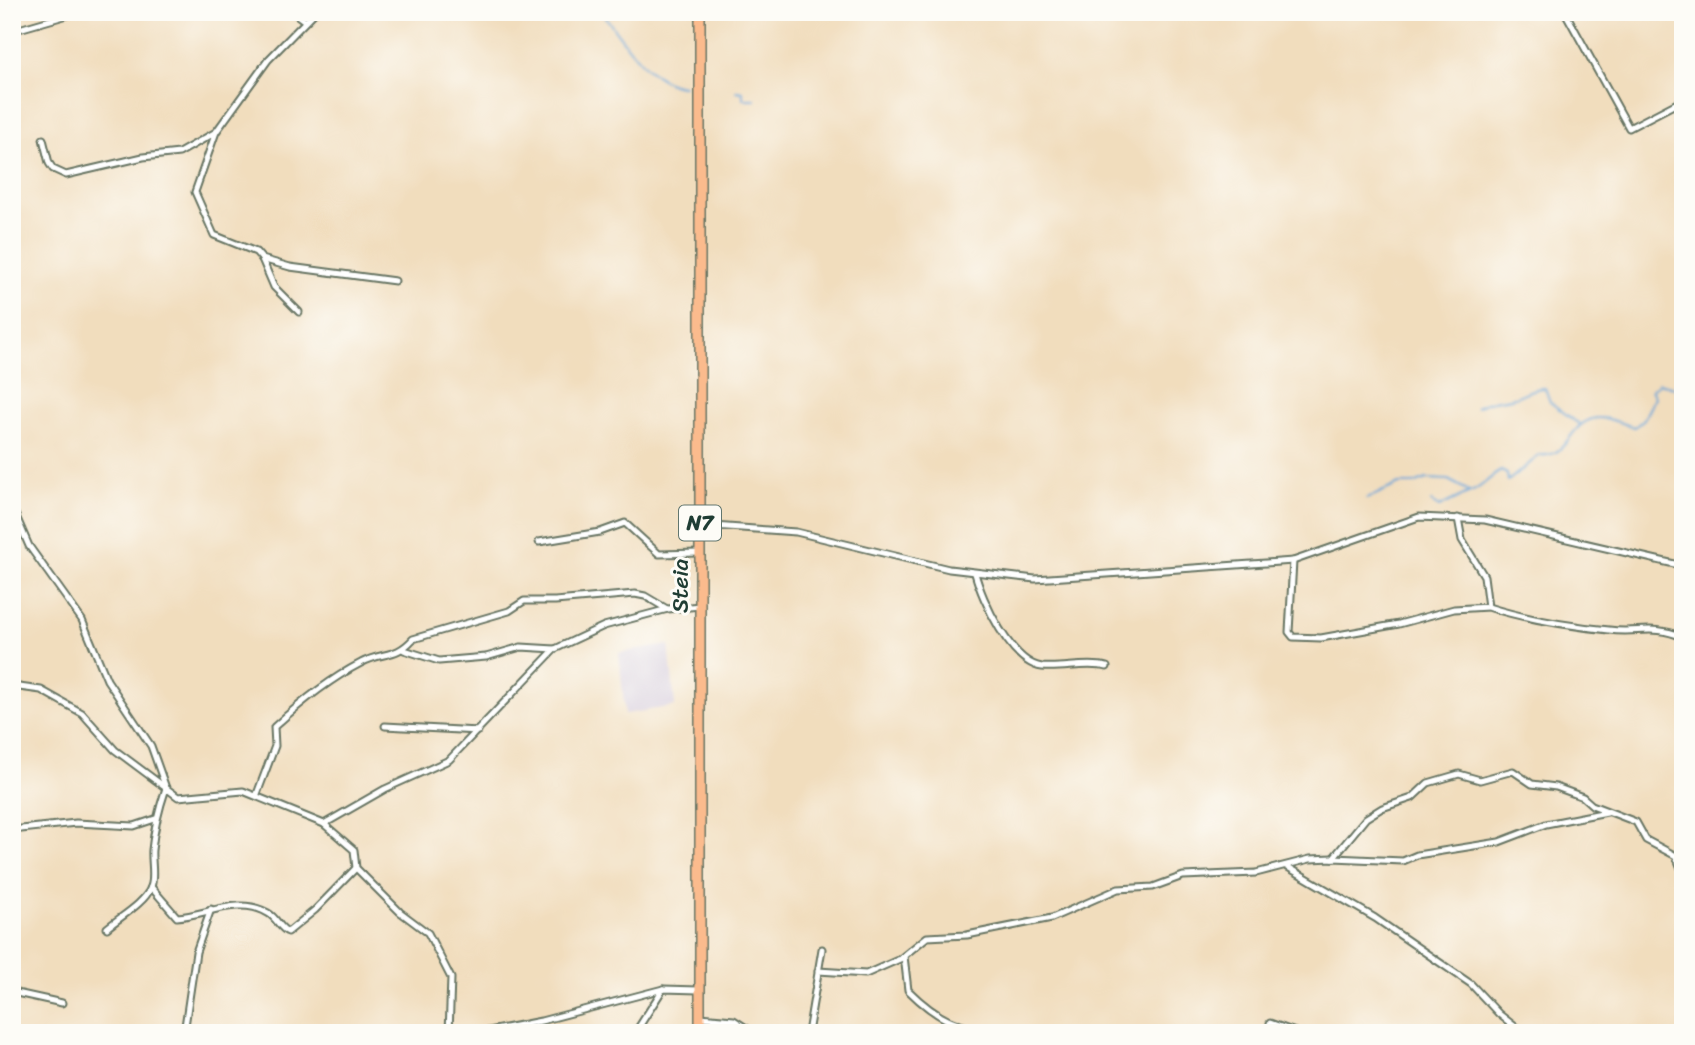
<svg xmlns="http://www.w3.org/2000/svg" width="1695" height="1045" font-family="Sriracha,sans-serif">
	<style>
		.industrial { fill: #cabfd6 }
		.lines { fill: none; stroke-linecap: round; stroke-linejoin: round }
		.stream { stroke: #65a4d7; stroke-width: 2 }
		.street-casing { stroke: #687564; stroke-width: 9 }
		.primary-casing { stroke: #687564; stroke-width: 12 }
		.street { stroke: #fff; stroke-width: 5 }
		.primary { stroke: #fbbb8d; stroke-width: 9 }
		.labels { text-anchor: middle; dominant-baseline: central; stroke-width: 6; stroke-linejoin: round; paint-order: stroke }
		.shield { fill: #fdfcf7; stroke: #62766e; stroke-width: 2 }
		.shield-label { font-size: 21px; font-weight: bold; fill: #1f3d34 }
		.street-label { font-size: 23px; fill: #1f3d34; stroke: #fdfcf7 }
	</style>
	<rect width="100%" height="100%" fill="#fdfcf7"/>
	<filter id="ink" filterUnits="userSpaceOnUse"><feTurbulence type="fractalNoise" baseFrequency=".0143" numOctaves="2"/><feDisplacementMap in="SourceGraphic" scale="14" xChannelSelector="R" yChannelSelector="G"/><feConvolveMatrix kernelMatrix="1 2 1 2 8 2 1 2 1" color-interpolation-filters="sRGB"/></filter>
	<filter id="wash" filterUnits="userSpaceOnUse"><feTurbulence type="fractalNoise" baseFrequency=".00686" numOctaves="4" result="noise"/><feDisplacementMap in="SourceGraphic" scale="28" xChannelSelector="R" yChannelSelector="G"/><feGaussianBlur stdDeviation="1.57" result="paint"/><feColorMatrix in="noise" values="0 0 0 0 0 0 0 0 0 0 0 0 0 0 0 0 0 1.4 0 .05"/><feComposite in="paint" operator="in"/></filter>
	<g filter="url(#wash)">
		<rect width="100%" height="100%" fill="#f1ddbd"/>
		<polygon class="industrial" points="669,645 675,706 625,714 619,653"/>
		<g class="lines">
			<g class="stream">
				<path d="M602,12C621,38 650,84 683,86"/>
				<polyline points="736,91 743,92 743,99 755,99"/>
				<path d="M1477,407C1492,399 1496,401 1511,398C1524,395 1529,388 1545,388L1550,402L1580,425"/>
				<path d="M1366,499L1399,484H1414L1427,479L1448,480L1471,492C1483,487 1489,477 1501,471L1507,474L1508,481L1540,455C1568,458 1568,426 1592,419C1605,415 1621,424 1635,427L1644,419L1655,397L1651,390L1659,383L1683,390"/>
				<polyline points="1431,502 1439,507 1470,492"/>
			</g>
		</g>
	</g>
	<g filter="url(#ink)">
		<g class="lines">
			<g class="street-casing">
				<g id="street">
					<polyline points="293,12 305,21"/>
					<polyline points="1565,12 1629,128 1683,100"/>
					<polyline points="12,31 78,12"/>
					<polyline points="43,139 49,163 53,169 66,175 143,157 179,153 216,132"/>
					<polyline points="262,259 290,267 395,281"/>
					<polyline points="299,312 274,287 262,259 256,252 214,235 195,192 216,132 268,60 315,12"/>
					<path d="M12,507L29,546L82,620L107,680L151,746L166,788C159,809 154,828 152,850C151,861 155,877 151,887C145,903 120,917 107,928"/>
					<polyline points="700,525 796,532 949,569 1035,579 1293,561 1419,517 1485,520 1683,566"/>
					<polyline points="539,542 600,532 625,523 659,554 699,553"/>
					<polyline points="1293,561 1289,632 1293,637 1321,638 1399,624 1454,609 1488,607 1484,576 1462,540 1458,518"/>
					<path d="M975,573C982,600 1011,663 1042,667C1063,669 1087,662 1107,667"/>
					<path d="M1488,607C1526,619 1569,626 1609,630C1639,634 1651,624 1683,637"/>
					<polyline points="404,650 439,661 486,657 521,647 555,649"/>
					<polyline points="12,686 41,690 82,713 115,750 178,797 243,791 324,824 385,789 449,760 555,649 604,626 668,609 700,606"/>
					<polyline points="385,726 478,731"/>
					<path d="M257,794L275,746L274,727C300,703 330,679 361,663C383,651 395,659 413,639L509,611L524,601H555L635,594L645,596L667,609"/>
					<polyline points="324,824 354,850 356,868 400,912 428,933 451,978 449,1033"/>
					<polyline points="12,830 76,823 134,826 155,819"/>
					<polyline points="1333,858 1366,818 1382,808 1412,798 1428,783 1459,774 1480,780 1513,771 1532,784 1556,787 1583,797 1592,805 1636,822 1646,840 1676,856 1683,873"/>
					<polyline points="1286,866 1375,918 1471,984 1499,1014 1523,1033"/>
					<path d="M151,887L177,917C207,915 239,896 268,913C277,918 279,928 288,932L315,910L356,868"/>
					<polyline points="12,918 12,919"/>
					<path d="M904,956L908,990C937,1019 959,1029 1000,1033"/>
					<polyline points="818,971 866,974 900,959 927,937 967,935 1052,918 1118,889 1153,887 1183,876 1256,873 1310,859 1333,858 1403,861 1417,855 1499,842 1546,824 1607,812"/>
					<polyline points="12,992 62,1003"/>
					<polyline points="700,1017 734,1020 754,1033"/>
					<polyline points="1270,1023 1298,1033"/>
					<polyline points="184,1033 196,952 211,909"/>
					<polyline points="479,1033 541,1021 663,989 699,990"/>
					<polyline points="635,1033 663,989"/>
					<polyline points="808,1033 822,949"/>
					<polyline points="1003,1033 1045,1033"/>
				</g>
			</g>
			<g class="primary-casing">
				<polyline id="primary" points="700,12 700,1033"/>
			</g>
			<use href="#street" class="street"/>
			<use href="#primary" class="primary"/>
		</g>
	</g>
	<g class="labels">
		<rect class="shield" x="679" y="505.5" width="42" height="35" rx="5"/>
		<g class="shield-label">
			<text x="700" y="523">N7</text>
		</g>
		<g class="street-label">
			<text transform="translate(680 586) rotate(-90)">Steia</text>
		</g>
	</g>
	<rect width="1695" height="1045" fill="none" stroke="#fdfcf7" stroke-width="42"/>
</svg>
